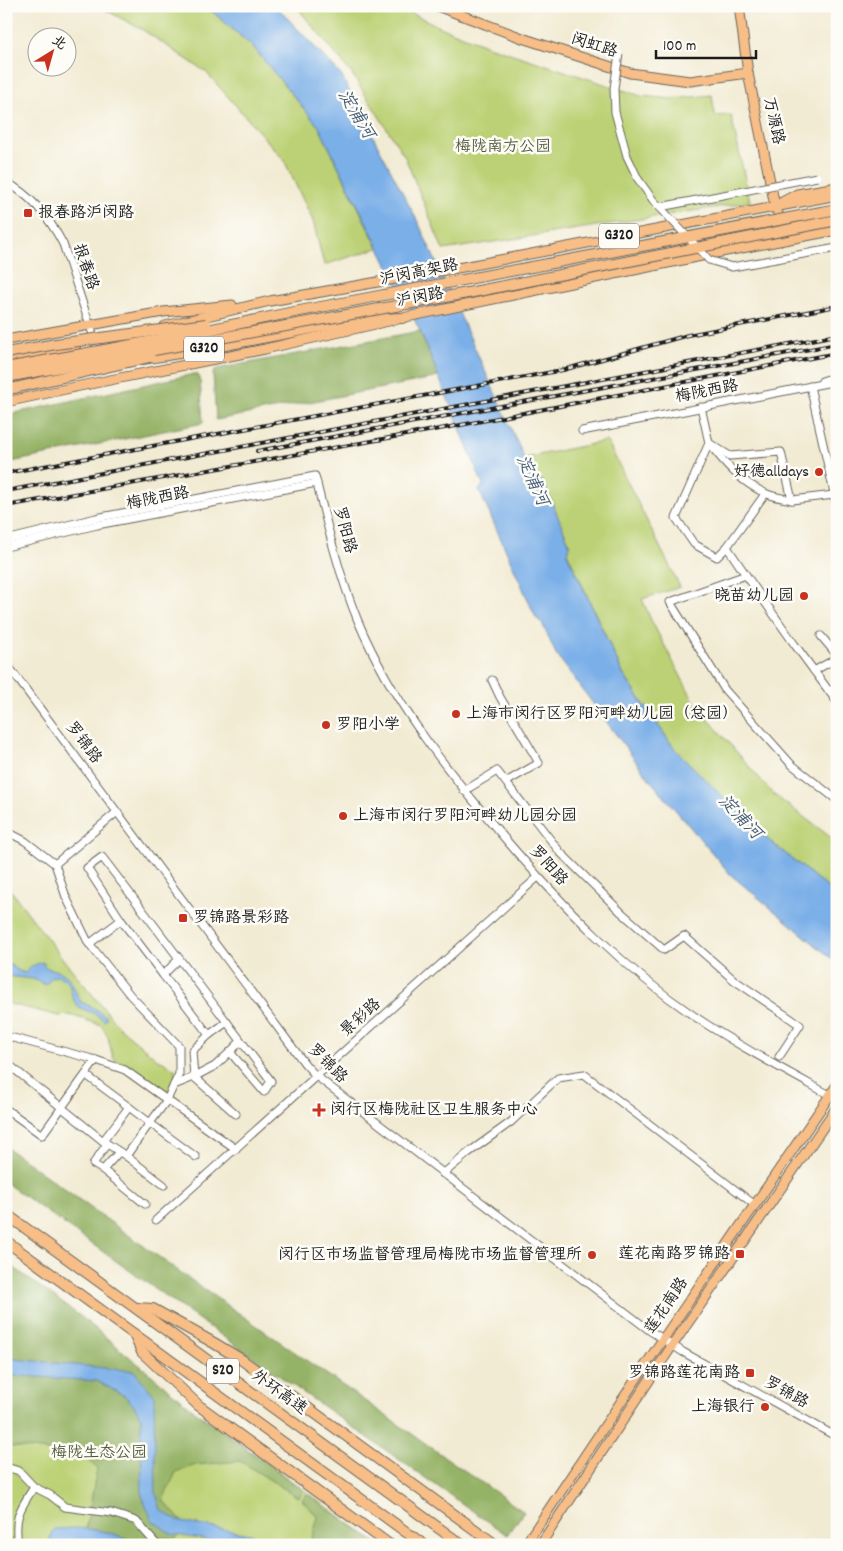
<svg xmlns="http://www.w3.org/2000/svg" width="843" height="1551" font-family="Dekko,'LXGW WenKai TC',sans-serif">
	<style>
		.green { fill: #bcd175; stroke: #6c7648 }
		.forest { fill: #95b366; stroke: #586841 }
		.water { fill: #7aafe8; stroke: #4b6682 }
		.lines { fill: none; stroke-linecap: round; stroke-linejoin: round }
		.minor-casing { stroke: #67645c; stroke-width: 9 }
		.major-casing { stroke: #67645c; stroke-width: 11 }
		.highway-casing { stroke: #67645c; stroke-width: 12 }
		.minor { stroke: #fff; stroke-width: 7 }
		.major { stroke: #f7be88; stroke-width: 9 }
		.highway { stroke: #f7be88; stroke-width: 10 }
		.rail-casing { stroke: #1c1c1c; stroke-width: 4 }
		.rail { stroke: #fdfcf7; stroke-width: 2; stroke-dasharray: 5.5; stroke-linecap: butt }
		.minor-bridge-casing { stroke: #67645c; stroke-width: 9; stroke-linecap: butt }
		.highway-bridge-casing { stroke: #67645c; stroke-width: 12; stroke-linecap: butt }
		.minor-bridge { stroke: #fff; stroke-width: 7 }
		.highway-bridge { stroke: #f7be88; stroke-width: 10 }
		.poi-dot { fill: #c8321e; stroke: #fdfcf7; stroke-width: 2 }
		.labels { text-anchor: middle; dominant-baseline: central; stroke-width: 5; stroke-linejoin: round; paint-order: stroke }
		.shield { fill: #fdfcf7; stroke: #605f5e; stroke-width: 1 }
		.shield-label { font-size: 15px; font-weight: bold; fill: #1c1c1c }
		.street-label { font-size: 16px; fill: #1c1c1c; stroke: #fdfcf7 }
		.park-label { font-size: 16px; fill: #545b3b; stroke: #fdfcf7 }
		.poi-label { font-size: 16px; fill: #1c1c1c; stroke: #fdfcf7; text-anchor: start }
		.water-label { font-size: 18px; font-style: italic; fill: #465e78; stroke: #fdfcf7 }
	</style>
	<rect width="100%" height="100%" fill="#fdfcf7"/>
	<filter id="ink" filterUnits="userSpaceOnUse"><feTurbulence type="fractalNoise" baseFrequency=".02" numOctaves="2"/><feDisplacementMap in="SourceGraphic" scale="10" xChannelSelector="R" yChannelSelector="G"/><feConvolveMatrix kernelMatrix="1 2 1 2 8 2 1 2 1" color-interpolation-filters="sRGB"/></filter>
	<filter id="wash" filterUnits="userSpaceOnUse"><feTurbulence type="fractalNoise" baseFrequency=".0096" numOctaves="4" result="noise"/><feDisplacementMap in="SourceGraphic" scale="20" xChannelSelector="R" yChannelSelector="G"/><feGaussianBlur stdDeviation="1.12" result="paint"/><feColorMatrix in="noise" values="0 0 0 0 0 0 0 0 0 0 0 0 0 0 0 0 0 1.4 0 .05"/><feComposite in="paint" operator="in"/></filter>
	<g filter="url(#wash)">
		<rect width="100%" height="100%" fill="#f2ebd3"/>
		<g class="green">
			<polygon points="98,6 206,6 253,47 319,127 378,248 324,265 313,221 284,160 206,72 143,30"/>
			<polygon points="296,6 397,6 440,27 488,46 641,96 673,99 712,95 715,116 731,115 750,202 443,250 405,157 352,74"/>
			<polygon points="607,441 680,587 642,599 651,620 696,705 773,794 837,842 837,895 756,830 674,748 623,674 567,552 570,544 534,480 524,458"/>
			<polygon points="6,888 12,892 63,959 119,1027 156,1058 175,1069 175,1076 166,1095 113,1058 108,1037 101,1025 70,1015 59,1016 6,1003"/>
			<polygon points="6,1263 80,1316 196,1412 380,1545 6,1545"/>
		</g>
		<g class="forest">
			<polygon points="420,331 439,377 216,420 213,374 216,369"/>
			<polygon points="194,374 198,375 200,378 203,423 6,463 6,415"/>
			<polygon points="6,1147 184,1275 524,1512 507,1535 188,1312 6,1183"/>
			<polygon points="6,1262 80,1316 196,1412 303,1490 299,1498 240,1461 196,1465 176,1472 163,1500 183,1523 177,1538 156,1537 154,1545 83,1545 97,1468 81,1455 6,1446"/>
			<polygon points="306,1494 379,1545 310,1545 318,1517 302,1500"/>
		</g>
		<g class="water">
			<polygon points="206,6 276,6 341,75 419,224 534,480 543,481 570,545 567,553 623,674 674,748 756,830 837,895 837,963 731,875 650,780 556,654 542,623 536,618 479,490 483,485 420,331 319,127 253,47"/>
			<path d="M6,962L19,971L26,973L31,966L43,962L45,967C51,970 60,970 64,974C74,981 75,993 81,1002L98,1010L107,1018L104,1021C94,1010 87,1013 78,1006C72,1001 71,991 69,983L59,976L51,977L46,985L33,979L6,976Z"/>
			<polygon points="6,1358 134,1371 154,1395 156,1493 161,1510 179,1521 187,1523 312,1545 235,1545 171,1534 152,1520 142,1496 141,1418 134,1406 125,1396 97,1381 6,1375"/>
			<path d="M74,1528C95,1529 118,1532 136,1545H49L51,1534L54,1529Z"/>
		</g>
	</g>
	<g filter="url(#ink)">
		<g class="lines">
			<g class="minor-casing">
				<g id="minor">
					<path d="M6,182C32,196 50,219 63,244L99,353"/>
					<polyline points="822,381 837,376"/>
					<polyline points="810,386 837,506"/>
					<polyline points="701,407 709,443 730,456 781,452 792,500 834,495"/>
					<polyline points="582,431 837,381"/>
					<path d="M6,540L96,518L315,476C327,525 339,575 358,621C393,704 449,773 507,841C563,906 623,968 694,1016C740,1047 788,1072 837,1099"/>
					<polyline points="6,547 97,525 317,483"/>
					<path d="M727,547L717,557L694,544L676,518L709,443C724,463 741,482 765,493C772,497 783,498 792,500"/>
					<polyline points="746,575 727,547 765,494"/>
					<polyline points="821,636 837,655"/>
					<polyline points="6,663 305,1064 316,1076 649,1330 683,1352 837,1437"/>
					<polyline points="814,671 837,658"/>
					<polyline points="492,680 500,697 539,763 506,782"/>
					<polyline points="829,691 837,688"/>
					<polyline points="837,702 795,645 746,575 670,602 725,690 791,764 837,800"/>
					<polyline points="464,791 497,771 560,852 621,912 664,950 684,936 734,980 800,1025 779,1057"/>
					<polyline points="117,812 55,864 66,897 88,942 130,995 179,1046 179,1074 167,1100 236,1149"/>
					<polyline points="6,831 25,841 55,864"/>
					<polyline points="121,920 163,975 179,959"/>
					<path d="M89,944L121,920L87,868L102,857C159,931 215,1006 271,1081L264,1092L230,1052L241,1041"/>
					<polyline points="163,975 209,1035 227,1022"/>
					<polyline points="209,1035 192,1051 194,1077 215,1066 230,1052"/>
					<polyline points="6,1036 96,1060 125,1070 167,1100 150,1123 129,1107 103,1141 126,1156 150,1123 196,1157"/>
					<polyline points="6,1065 13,1068 103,1141"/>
					<polyline points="86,1075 129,1107"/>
					<polyline points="6,1077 13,1068"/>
					<polyline points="174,1085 194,1077 236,1114"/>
					<polyline points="6,1109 42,1135 96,1060"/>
					<polyline points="107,1144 93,1164 103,1170 119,1152"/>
					<polyline points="126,1156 164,1185"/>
					<polyline points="103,1170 145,1204"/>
					<polyline points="443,1174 468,1153 511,1122 558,1078 584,1074 755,1205"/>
					<polyline points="156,1220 538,877"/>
					<path d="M6,1467L19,1471L34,1487C19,1510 14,1517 18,1545"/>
					<polyline points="34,1487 50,1495 65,1507 111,1513 136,1521 157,1545"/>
				</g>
			</g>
			<g class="major-casing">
				<g id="major">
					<polyline points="437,6 525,39 630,73 690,81 748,73"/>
					<polyline points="739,6 748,73 775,206 783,226"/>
					<polyline points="782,202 797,194 837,187"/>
					<polyline points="165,326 270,301 463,267 837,195"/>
					<polyline points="6,340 163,312 232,305"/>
					<polyline points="6,402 75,387 265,349 402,318 721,252 837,230"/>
					<polyline points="525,1545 663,1339 837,1085"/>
					<polyline points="540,1545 672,1346 837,1107"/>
				</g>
			</g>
			<g class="highway-casing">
				<g id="highway">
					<polyline points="142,359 210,348 355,320 402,318"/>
					<polyline points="6,360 75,346"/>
					<polyline points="6,385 25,381"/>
					<polyline points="6,1214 462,1545"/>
					<polyline points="6,1241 424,1545"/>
					<polyline points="137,1308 153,1309 214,1343 242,1360 496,1545"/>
					<polyline points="134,1334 142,1352 198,1405 390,1545"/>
				</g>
			</g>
			<use href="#minor" class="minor"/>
			<use href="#major" class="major"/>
			<use href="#highway" class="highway"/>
			<g class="rail-casing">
				<g id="rail">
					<polyline points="257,451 837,344"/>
					<polyline points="6,473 563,370 688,335 837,306"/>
					<polyline points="6,491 837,335"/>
					<polyline points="6,506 445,428 837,353"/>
				</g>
			</g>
			<use href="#rail" class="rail"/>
			<g class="minor-bridge-casing">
				<g id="minor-bridge">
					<polyline points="619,54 614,88 615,112 627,156 638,179 653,200 709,260 732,267 837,248"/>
					<polyline points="660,207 817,177"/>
				</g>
			</g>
			<g class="highway-bridge-casing">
				<g id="highway-bridge">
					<polyline points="6,353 56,344 206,324"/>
					<polyline points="6,368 159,340 289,313 837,209"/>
					<polyline points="6,377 473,292 837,220"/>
					<polyline points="6,390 150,357"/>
				</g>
			</g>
			<use href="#minor-bridge" class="minor-bridge"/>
			<use href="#highway-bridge" class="highway-bridge"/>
		</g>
	</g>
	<g class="poi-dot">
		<rect x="23" y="208" width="10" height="10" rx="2.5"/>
		<circle cx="819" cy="472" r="5"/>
		<circle cx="804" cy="596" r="5"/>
		<circle cx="456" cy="714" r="5"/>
		<circle cx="326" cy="725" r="5"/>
		<circle cx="343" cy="816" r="5"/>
		<rect x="178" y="913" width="10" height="10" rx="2.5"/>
		<path d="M316.5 1102.5h5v5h5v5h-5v5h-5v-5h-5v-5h5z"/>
		<rect x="735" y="1249" width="10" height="10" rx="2.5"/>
		<circle cx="592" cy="1255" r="5"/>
		<rect x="745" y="1368" width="10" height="10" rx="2.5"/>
		<circle cx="765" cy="1407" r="5"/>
	</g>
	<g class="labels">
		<g class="shield">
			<rect x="599" y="223.5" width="40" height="25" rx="4"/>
			<rect x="184" y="336.5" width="40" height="25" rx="4"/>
			<rect x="207" y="1358.5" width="32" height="25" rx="4"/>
		</g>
		<g class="shield-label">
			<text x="619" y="236">G320</text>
			<text x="204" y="349">G320</text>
			<text x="223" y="1371">S20</text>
		</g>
		<g class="street-label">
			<text transform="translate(594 46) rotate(18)">闵虹路</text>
			<text transform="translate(773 121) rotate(78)">万源路</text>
			<text transform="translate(85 267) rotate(71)">报春路</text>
			<text transform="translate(419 273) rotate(-11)">沪闵高架路</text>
			<text transform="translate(420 298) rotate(-10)">沪闵路</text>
			<text transform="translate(707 392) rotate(-11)">梅陇西路</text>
			<text transform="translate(158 499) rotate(-11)">梅陇西路</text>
			<text transform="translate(344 530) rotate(75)">罗阳路</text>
			<text transform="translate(83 743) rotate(53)">罗锦路</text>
			<text transform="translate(548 866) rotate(48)">罗阳路</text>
			<text transform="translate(361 1018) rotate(-42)">景彩路</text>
			<text transform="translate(327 1064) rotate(45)">罗锦路</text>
			<text transform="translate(667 1306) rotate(-56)">莲花南路</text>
			<text transform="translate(279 1393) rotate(36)">外环高速</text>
			<text transform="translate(786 1393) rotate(29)">罗锦路</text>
		</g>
		<g class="park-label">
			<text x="503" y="147">梅陇南方公园</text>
			<text x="99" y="1453">梅陇生态公园</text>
		</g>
		<g class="poi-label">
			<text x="38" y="213">报春路沪闵路</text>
			<text x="809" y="472" text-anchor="end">好德alldays</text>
			<text x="794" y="596" text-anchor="end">晓苗幼儿园</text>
			<text x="466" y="714">上海市闵行区罗阳河畔幼儿园（总园）</text>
			<text x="336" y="725">罗阳小学</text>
			<text x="353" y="816">上海市闵行罗阳河畔幼儿园分园</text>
			<text x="193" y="918">罗锦路景彩路</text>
			<text x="330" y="1110">闵行区梅陇社区卫生服务中心</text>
			<text x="730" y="1254" text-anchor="end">莲花南路罗锦路</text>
			<text x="582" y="1255" text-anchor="end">闵行区市场监督管理局梅陇市场监督管理所</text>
			<text x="740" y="1373" text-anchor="end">罗锦路莲花南路</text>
			<text x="755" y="1407" text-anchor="end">上海银行</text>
		</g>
		<g class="water-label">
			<text transform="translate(355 115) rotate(59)">淀浦河</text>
			<text transform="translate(531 481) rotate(65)">淀浦河</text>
			<text transform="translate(739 818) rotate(46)">淀浦河</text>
		</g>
	</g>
	<rect width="843" height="1551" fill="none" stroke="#fdfcf7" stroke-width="25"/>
	<g transform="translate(52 52) rotate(37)"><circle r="24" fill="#fdfcf7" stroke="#a3a29f"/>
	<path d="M0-4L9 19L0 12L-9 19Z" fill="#c8321e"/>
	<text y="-8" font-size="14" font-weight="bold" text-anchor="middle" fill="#1c1c1c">北</text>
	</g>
	<path d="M656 50v8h100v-8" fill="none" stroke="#1c1c1c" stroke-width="2.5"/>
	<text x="663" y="50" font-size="15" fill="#1c1c1c" stroke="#fdfcf7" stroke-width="4" paint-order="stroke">100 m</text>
</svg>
